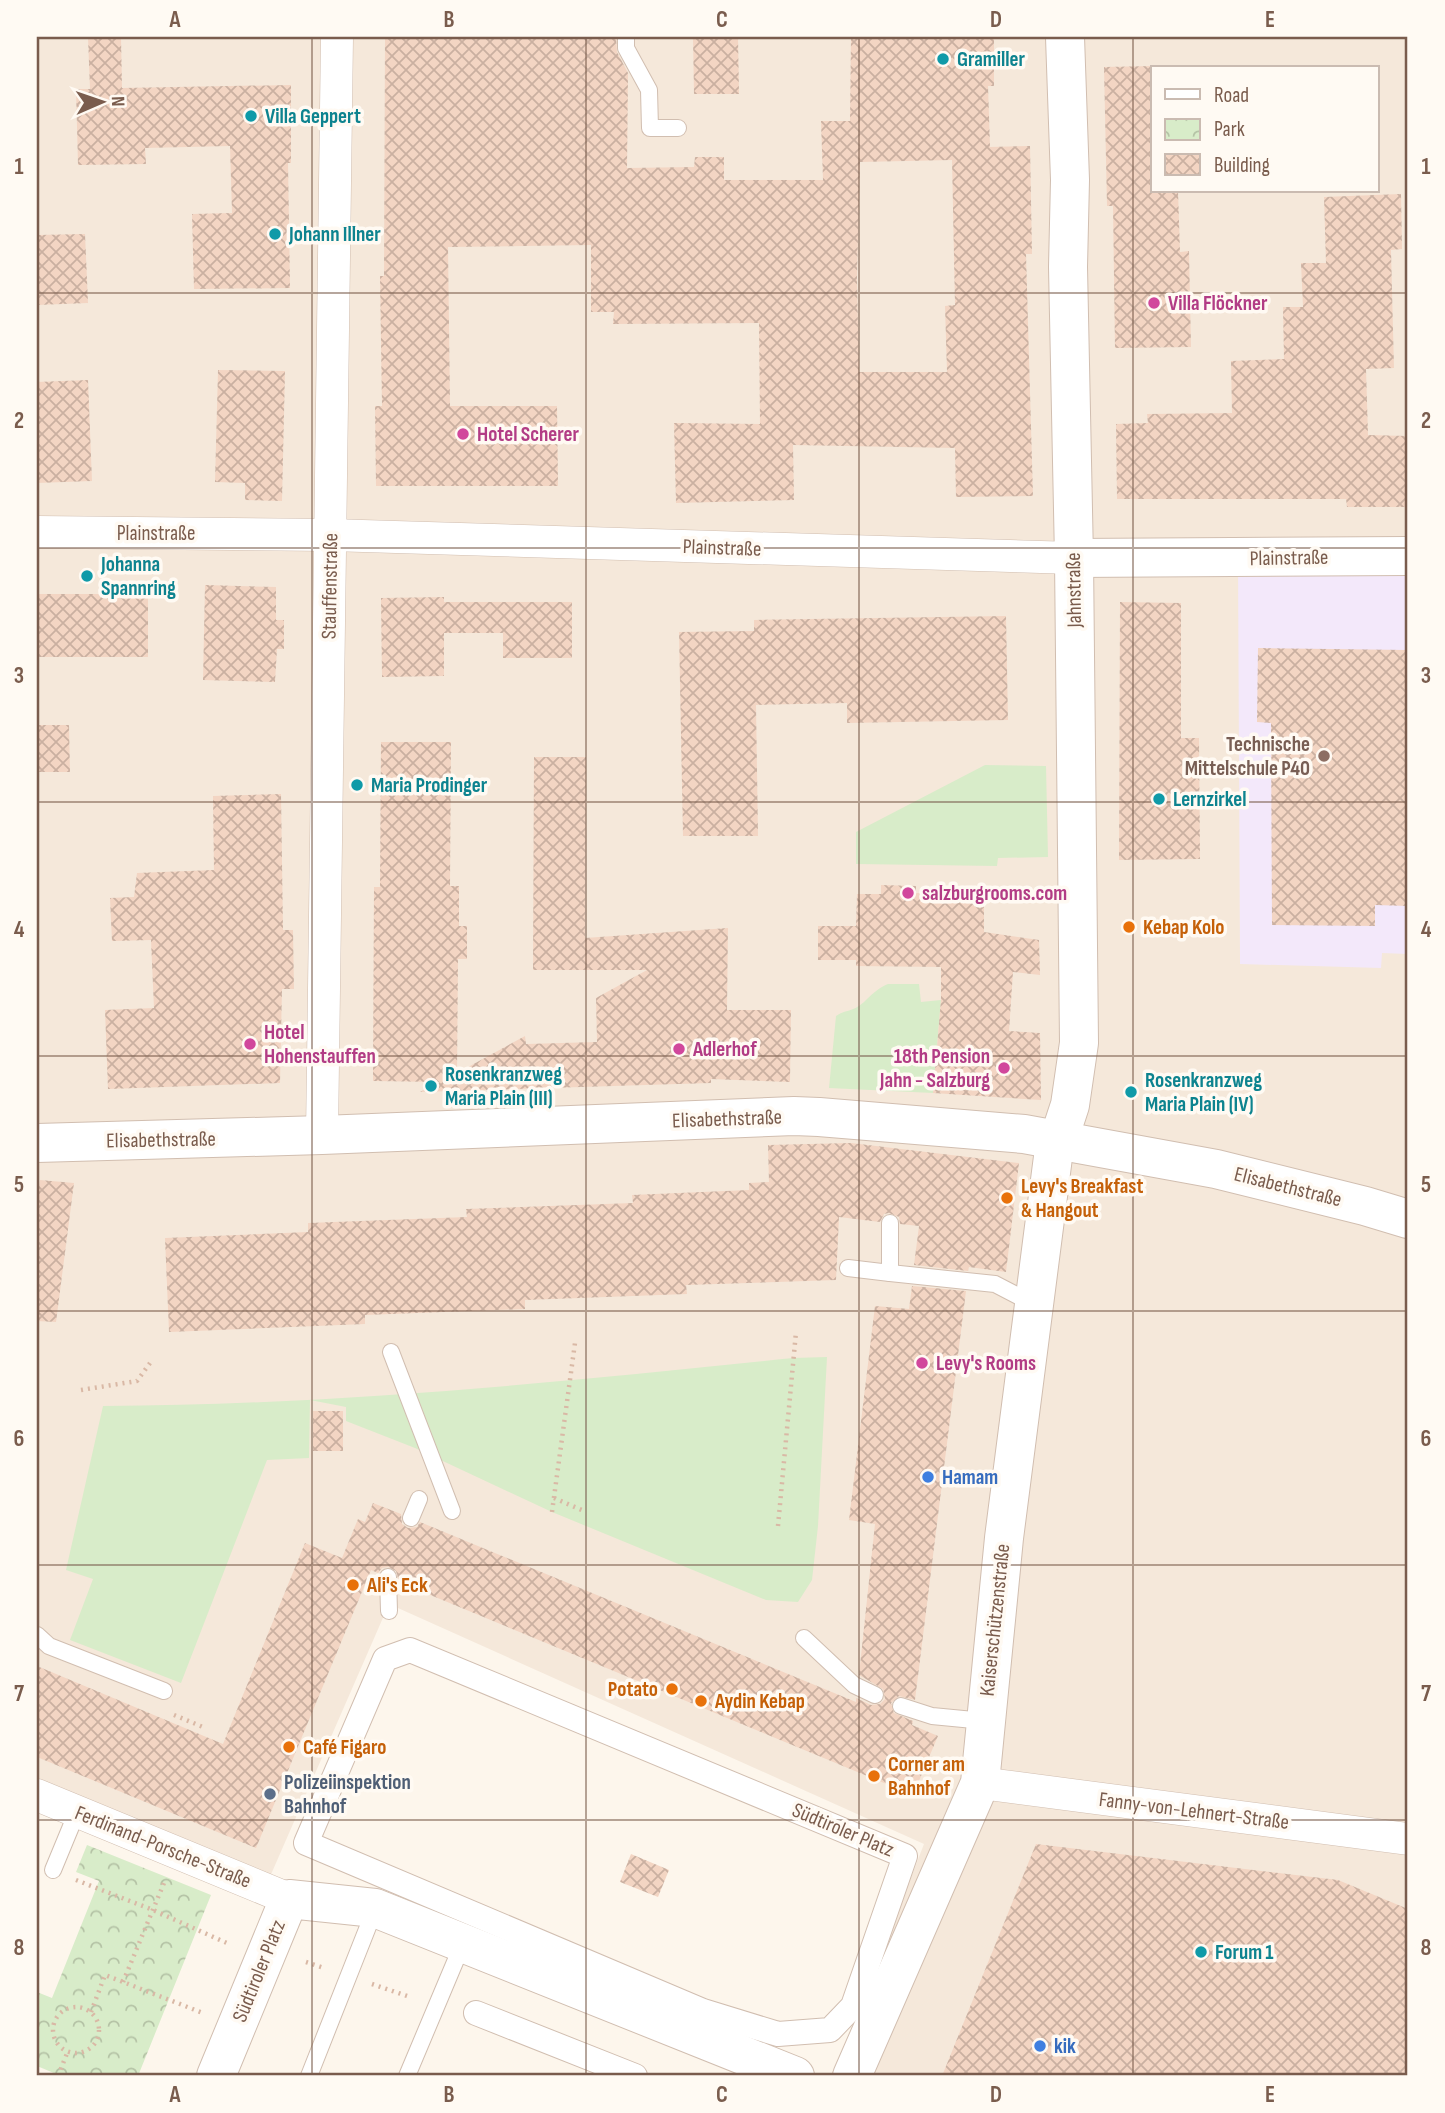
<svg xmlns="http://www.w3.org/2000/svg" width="1445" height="2113" font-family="'Sofia Sans Condensed',sans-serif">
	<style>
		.residential { fill: #f5e8da; fill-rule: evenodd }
		.education { fill: #f3e8fa }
		.green { fill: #d8ecc9 }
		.park { fill: url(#park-crowns) }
		.building { fill: url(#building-cross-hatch); fill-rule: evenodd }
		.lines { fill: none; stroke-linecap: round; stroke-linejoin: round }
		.service-casing { stroke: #d1beb0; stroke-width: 18 }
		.pedestrian-casing { stroke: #d1beb0; stroke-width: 26 }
		.minor-casing { stroke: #d1beb0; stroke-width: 33 }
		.tertiary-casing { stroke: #d1beb0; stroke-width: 40 }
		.path { stroke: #d9b8a5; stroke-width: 4.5; stroke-dasharray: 2 5; stroke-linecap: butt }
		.service { stroke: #fff; stroke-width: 16 }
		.pedestrian { stroke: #fff; stroke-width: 24 }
		.minor { stroke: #fff; stroke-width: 32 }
		.tertiary { stroke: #fff; stroke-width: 38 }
		.grid { fill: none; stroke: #7a5c4d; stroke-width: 2; stroke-opacity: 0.55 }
		.culture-dot { fill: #0f9aa8; stroke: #fffaf3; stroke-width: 2.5 }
		.hotel-dot { fill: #d1479c; stroke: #fffaf3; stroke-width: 2.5 }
		.education-dot { fill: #8d6e63; stroke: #fffaf3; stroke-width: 2.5 }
		.food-dot { fill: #e8710a; stroke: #fffaf3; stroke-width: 2.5 }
		.shop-dot { fill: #3f7fe0; stroke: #fffaf3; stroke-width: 2.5 }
		.service-dot { fill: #5c6f8a; stroke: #fffaf3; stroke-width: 2.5 }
		.labels { text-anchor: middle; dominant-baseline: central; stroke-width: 7; stroke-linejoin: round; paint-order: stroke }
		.culture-label { font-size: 21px; font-weight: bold; fill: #0d838f; stroke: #fffaf3; text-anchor: start }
		.hotel-label { font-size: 21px; font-weight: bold; fill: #b23c85; stroke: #fffaf3; text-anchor: start }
		.street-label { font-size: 21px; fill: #7a5c4d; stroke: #fffaf3 }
		.education-label { font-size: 21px; font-weight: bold; fill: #785e54; stroke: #fffaf3; text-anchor: end }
		.food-label { font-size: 21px; font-weight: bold; fill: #c56008; stroke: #fffaf3; text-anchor: start }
		.shop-label { font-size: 21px; font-weight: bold; fill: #366cbe; stroke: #fffaf3; text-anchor: start }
		.service-label { font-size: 21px; font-weight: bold; fill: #4e5e75; stroke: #fffaf3; text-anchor: start }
		.neatline { fill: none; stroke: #7a5c4d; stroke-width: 2.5 }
		.grid-label { font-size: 23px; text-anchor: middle; font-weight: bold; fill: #7a5c4d }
	</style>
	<defs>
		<pattern id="park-crowns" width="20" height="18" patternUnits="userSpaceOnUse" patternTransform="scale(1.75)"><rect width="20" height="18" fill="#d8ecc9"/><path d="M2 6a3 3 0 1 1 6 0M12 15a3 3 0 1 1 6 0" fill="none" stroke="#b4c2a5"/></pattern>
		<pattern id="building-cross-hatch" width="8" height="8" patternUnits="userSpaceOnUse" patternTransform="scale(1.75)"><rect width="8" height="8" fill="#f3d5c3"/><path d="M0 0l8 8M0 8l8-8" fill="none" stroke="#cab0a1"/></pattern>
	</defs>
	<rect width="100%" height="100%" fill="#fdf6ec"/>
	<path class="residential" d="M37,37H1408V2076H834L924,1844L389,1604L269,1879L37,1786ZM1153,68H1377V191H1153Z"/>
	<polygon class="education" points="1408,556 1408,954 1382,953 1381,968 1240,964 1238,559"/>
	<g class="green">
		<polygon points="985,765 1046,766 1048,857 998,858 997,866 856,864 856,832"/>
		<path d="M888,984H919L921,1002L941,1000L933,1093L829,1088L836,1016C843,1011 846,1012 853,1009C865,1005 872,990 888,984Z"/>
		<path d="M827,1357L818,1526L812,1580L798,1602L766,1600L552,1512L415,1448L346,1421V1407L310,1400L309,1458L267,1460L181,1683L70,1640L93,1579L66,1570L103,1406C334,1405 564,1382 793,1358Z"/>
	</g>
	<polygon class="park" points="87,1845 211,1895 138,2076 61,2076 37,2066 37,1992 52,1998 99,1881 76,1872"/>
	<g class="building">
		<polygon points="88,37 121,37 122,88 291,85 291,163 288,163 290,288 194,289 192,214 232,213 230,146 145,148 146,164 78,165 76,89 90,89"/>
		<path d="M385,37H616L617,52L628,73L627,168L694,167L695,157H724V180H823L821,121H850L851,37H994V86H988L990,147L1030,146L1032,254H1026L1033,496L956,497L955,448L793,445L794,500L676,503L674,423L760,424L759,323L613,324L614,312H591V245L448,247L450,406H557L558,486H376L375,406H382L380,276H384ZM952,160L955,305L945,306L947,372H859L857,278L860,162Z"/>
		<polygon points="693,37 738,37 739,94 694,94"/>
		<polygon points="1153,66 1153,191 1178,191 1180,252 1189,251 1191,347 1115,348 1113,206 1107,206 1104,67"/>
		<polygon points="1401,194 1402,249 1391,250 1394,368 1366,369 1368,435 1408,436 1408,507 1347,507 1346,499 1117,499 1116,424 1148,423 1147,414 1232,413 1231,361 1284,359 1283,307 1303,307 1301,263 1326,263 1324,197"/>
		<polygon points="85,234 88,303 37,305 37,235"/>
		<polygon points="218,370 285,371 282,501 245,500 245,483 215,482"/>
		<polygon points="88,380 92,481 37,483 37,382"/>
		<polygon points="205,585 276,587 276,620 284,620 284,649 277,649 275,682 203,680"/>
		<rect x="37" y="594" width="111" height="63"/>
		<polygon points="444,597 444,602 572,602 572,658 503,658 503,633 444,633 444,676 382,677 381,598"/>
		<polygon points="1120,602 1181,603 1181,738 1199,738 1200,859 1119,860"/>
		<polygon points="1006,616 1008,720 847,723 847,703 756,705 758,836 683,836 679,632 754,631 754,620"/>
		<polygon points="1258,648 1408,650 1408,906 1375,905 1375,926 1272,925 1271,723 1257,722"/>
		<polygon points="37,725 69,725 70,772 37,772"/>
		<polygon points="381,742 451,742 450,886 459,886 459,926 467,926 467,959 458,959 457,1073 525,1036 526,1044 597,1042 596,998 647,970 533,970 534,757 586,757 585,938 728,928 727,1010 791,1010 790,1082 711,1079 711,1083 420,1092 440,1082 373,1081 374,887 380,887"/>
		<polygon points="281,794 283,930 293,930 294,989 282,989 280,1083 108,1089 105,1010 154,1008 151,940 112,941 110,898 134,897 137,873 214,870 213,796"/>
		<polygon points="881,885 916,886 916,893 984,894 984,932 1039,940 1040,975 1013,972 1009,1031 1040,1033 1041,1100 933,1093 941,1000 941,967 856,966 856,960 818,960 818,926 856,926 857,894 881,894"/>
		<polygon points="851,1143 1019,1163 1006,1272 969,1267 968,1271 914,1265 919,1226 900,1224 899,1217 889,1213 884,1214 880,1222 839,1217 836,1280 686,1285 687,1294 525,1300 525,1309 365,1315 365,1324 169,1332 165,1238 308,1232 308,1223 467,1217 466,1209 633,1203 632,1195 749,1190 749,1183 769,1182 768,1145"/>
		<polygon points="40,1180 74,1183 56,1322 37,1321 37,1186 39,1187"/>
		<polygon points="912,1286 966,1291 915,1700 899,1696 891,1703 894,1713 913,1721 912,1725 938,1736 913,1795 399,1582 396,1571 388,1567 382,1568 378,1573 371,1570 256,1848 37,1757 37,1666 223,1744 305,1543 342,1558 358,1519 365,1522 373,1503 401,1514 402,1524 408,1528 417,1527 420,1522 856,1702 856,1698 871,1705 880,1704 885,1699 883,1689 859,1675 875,1524 849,1520 875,1306 909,1309"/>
		<rect x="313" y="1411" width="30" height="40"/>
		<polygon points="1036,1844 1338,1880 1408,1909 1408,2063 1403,2076 942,2076"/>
		<polygon points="631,1854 669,1870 658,1897 620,1882"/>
	</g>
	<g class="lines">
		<g class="service-casing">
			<g id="service">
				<polyline points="626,37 626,48 649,90 650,128 678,128"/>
				<polyline points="848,1268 890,1273 890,1223"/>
				<polyline points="890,1273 995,1284 1020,1297 1034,1299"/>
				<polyline points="391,1352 452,1511"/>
				<polyline points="411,1518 419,1499"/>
				<polyline points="388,1577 389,1611"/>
				<polyline points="37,1635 49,1646 164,1691"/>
				<polyline points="804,1638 854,1685 875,1695"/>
				<polyline points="901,1706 932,1716 984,1721"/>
				<polyline points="53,1870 77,1812"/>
				<polyline points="309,2076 375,1909"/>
				<polyline points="407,2076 463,1943"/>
			</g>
		</g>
		<g class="pedestrian-casing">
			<g id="pedestrian">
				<polygon points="410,1650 905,1856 853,2006 830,2030 778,2034 703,2011 306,1843 385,1659"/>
				<polyline points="476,2013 635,2076"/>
			</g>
		</g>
		<g class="minor-casing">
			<g id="minor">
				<polyline points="37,532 330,535 1074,558"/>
				<polyline points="322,1135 337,37"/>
				<polyline points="980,1783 1408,1839"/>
				<polyline points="37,1795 289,1899"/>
			</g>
		</g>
		<g class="tertiary-casing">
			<g id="tertiary">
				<polyline points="1074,558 1408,556"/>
				<polyline points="37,1143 322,1135 794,1116 819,1117 1024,1134 1216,1169 1365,1206 1408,1219"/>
				<polyline points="216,2076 289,1899 375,1908 795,2076"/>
				<polyline points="852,2076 980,1783 1004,1538 1053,1157 1070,1105 1079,1043 1074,558 1068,267 1070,180 1065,37"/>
			</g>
		</g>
		<g class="path">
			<polyline points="81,1390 137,1381 150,1363"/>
			<polyline points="554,1498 584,1511"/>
			<polyline points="552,1512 575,1343"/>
			<polyline points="778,1526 796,1332"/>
			<polyline points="174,1715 203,1727"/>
			<polyline points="76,1880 153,1910 229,1944"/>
			<polyline points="306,1962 324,1968"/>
			<polyline points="123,1982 164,1883"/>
			<polyline points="372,1984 410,1997"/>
			<circle cx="76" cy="2030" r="23"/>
			<polyline points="91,2012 105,1975 203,2013"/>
			<polyline points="58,2076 68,2051"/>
		</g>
		<use href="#service" class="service"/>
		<use href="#pedestrian" class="pedestrian"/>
		<use href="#minor" class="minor"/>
		<use href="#tertiary" class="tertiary"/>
	</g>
	<path class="grid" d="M312,37V2076M586,37V2076M859,37V2076M1133,37V2076M37,293H1408M37,548H1408M37,802H1408M37,1056H1408M37,1311H1408M37,1565H1408M37,1820H1408"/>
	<g class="culture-dot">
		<circle cx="943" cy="59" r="7"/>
		<circle cx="251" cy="116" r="7"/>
		<circle cx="275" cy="234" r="7"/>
		<circle cx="87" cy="576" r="7"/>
		<circle cx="357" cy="785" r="7"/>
		<circle cx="1159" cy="799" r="7"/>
		<circle cx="431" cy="1086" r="7"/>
		<circle cx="1131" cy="1092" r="7"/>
		<circle cx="1201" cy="1952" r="7"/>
	</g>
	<g class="hotel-dot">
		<circle cx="1154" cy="303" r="7"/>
		<circle cx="463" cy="434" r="7"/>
		<circle cx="908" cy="893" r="7"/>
		<circle cx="250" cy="1044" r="7"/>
		<circle cx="679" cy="1049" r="7"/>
		<circle cx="1004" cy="1068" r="7"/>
		<circle cx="922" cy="1363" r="7"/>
	</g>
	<circle class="education-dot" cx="1324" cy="756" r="7"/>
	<g class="food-dot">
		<circle cx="1129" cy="927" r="7"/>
		<circle cx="1007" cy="1198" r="7"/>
		<circle cx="353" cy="1585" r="7"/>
		<circle cx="672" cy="1689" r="7"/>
		<circle cx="701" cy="1701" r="7"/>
		<circle cx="289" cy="1747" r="7"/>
		<circle cx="874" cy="1776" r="7"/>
	</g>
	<g class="shop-dot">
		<circle cx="928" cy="1477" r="7"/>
		<circle cx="1040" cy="2046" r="7"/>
	</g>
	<circle class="service-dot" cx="270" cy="1794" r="7"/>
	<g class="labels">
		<g class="culture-label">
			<text x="957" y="59">Gramiller</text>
			<text x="265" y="116">Villa Geppert</text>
			<text x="289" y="234">Johann Illner</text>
			<text x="101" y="564">Johanna<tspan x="101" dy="24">Spannring</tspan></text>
			<text x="371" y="785">Maria Prodinger</text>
			<text x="1173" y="799">Lernzirkel</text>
			<text x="445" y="1074">Rosenkranzweg<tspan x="445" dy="24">Maria Plain (III)</tspan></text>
			<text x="1145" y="1080">Rosenkranzweg<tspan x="1145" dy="24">Maria Plain (IV)</tspan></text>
			<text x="1215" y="1952">Forum 1</text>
		</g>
		<g class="hotel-label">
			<text x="1168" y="303">Villa Flöckner</text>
			<text x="477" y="434">Hotel Scherer</text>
			<text x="922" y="893">salzburgrooms.com</text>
			<text x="264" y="1032">Hotel<tspan x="264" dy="24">Hohenstauffen</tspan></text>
			<text x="693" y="1049">Adlerhof</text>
			<text x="990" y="1056" text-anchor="end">18th Pension<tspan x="990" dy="24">Jahn - Salzburg</tspan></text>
			<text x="936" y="1363">Levy's Rooms</text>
		</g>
		<g class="street-label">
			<text x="156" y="533">Plainstraße</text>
			<text transform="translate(722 548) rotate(2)">Plainstraße</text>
			<text transform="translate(1289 558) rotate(-1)">Plainstraße</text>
			<text transform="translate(330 586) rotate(-89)">Stauffenstraße</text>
			<text transform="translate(1074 590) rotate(-91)">Jahnstraße</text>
			<text transform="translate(727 1119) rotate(-2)">Elisabethstraße</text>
			<text transform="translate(161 1140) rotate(-1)">Elisabethstraße</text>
			<text transform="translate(1288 1187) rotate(14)">Elisabethstraße</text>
			<text transform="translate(995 1620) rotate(-84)">Kaiserschützenstraße</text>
			<text transform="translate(1194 1811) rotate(7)">Fanny-von-Lehnert-Straße</text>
			<text transform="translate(843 1830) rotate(23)">Südtiroler Platz</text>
			<text transform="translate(163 1847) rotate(22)">Ferdinand-Porsche-Straße</text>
			<text transform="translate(259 1971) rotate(-68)">Südtiroler Platz</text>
		</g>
		<g class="education-label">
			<text x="1310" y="744">Technische<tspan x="1310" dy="24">Mittelschule P40</tspan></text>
		</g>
		<g class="food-label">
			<text x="1143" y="927">Kebap Kolo</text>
			<text x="1021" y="1186">Levy's Breakfast<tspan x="1021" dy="24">&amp; Hangout</tspan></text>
			<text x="367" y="1585">Ali's Eck</text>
			<text x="658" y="1689" text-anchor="end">Potato</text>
			<text x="715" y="1701">Aydin Kebap</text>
			<text x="303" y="1747">Café Figaro</text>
			<text x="888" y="1764">Corner am<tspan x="888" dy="24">Bahnhof</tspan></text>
		</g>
		<g class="shop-label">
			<text x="942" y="1477">Hamam</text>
			<text x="1054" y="2046">kik</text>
		</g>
		<g class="service-label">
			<text x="284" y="1782">Polizeiinspektion<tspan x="284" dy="24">Bahnhof</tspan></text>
		</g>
	</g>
	<rect width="1445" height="2113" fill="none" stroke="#fffaf3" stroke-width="77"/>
	<rect x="1151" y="66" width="228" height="126" fill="#fffaf3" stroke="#cabbb1" stroke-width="2"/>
	<rect x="1165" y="89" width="35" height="10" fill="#ffffff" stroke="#cabbb1" stroke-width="2"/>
	<text x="1214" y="102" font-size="21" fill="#7a5c4d">Road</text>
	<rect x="1165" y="119" width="35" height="21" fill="url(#park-crowns)" stroke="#cabbb1" stroke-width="2"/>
	<text x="1214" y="136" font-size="21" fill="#7a5c4d">Park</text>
	<rect x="1165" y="154" width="35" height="21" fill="url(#building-cross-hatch)" stroke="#cabbb1" stroke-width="2"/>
	<text x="1214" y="172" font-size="21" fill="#7a5c4d">Building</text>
	<g transform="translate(102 102) rotate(88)" stroke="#fffaf3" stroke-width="5" paint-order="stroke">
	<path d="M0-5L12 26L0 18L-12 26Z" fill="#7a5c4d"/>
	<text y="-10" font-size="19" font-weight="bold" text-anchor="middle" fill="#7a5c4d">N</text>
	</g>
	<rect x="38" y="38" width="1368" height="2036" class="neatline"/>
	<g class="grid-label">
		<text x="175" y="27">A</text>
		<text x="449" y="27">B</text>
		<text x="722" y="27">C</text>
		<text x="996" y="27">D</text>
		<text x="1270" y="27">E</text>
		<text x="19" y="174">1</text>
		<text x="1426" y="174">1</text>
		<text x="19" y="428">2</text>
		<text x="1426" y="428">2</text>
		<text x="19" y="683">3</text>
		<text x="1426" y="683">3</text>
		<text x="19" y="937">4</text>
		<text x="1426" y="937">4</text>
		<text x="19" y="1192">5</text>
		<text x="1426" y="1192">5</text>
		<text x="19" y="1446">6</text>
		<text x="1426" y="1446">6</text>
		<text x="19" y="1701">7</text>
		<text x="1426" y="1701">7</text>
		<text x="19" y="1955">8</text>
		<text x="1426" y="1955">8</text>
		<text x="175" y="2102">A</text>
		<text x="449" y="2102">B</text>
		<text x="722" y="2102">C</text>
		<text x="996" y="2102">D</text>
		<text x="1270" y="2102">E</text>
	</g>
</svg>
